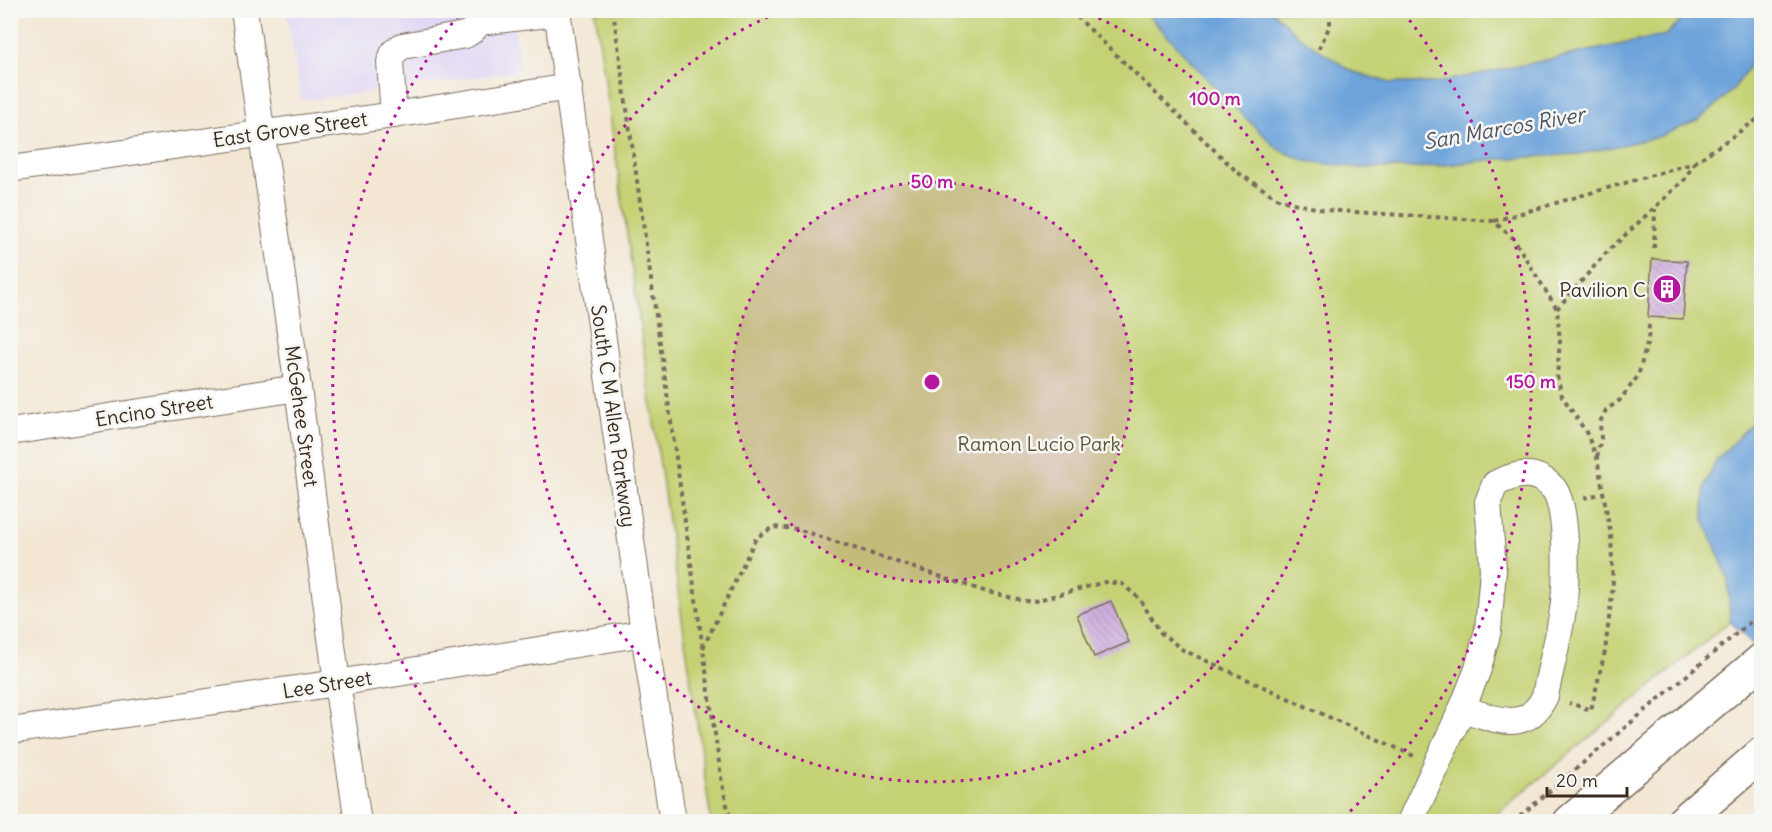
<svg xmlns="http://www.w3.org/2000/svg" width="1772" height="832" font-family="Delius,sans-serif">
	<style>
		.built { fill: #dfd5f5 }
		.green { fill: #c4d274; stroke: #807e49; stroke-width: 1.5 }
		.water { fill: #6ca3da; stroke: #54667c; stroke-width: 1.5 }
		.building { fill: url(#building-back-hatch) }
		.lines { fill: none; stroke-linecap: round; stroke-linejoin: round }
		.minor-casing { stroke: #7b6c5e; stroke-width: 28 }
		.major-casing { stroke: #7b6c5e; stroke-width: 36 }
		.highway-casing { stroke: #7b6c5e; stroke-width: 36 }
		.path { stroke: #7b6c5e; stroke-width: 4; stroke-dasharray: 4.5 4.5; stroke-linecap: butt }
		.minor { stroke: #fff; stroke-width: 26 }
		.major { stroke: #fff; stroke-width: 33 }
		.highway { stroke: #fff; stroke-width: 33 }
		.ring { fill: none; stroke: #b5179e; stroke-width: 3; stroke-dasharray: 3 6 }
		.labels { text-anchor: middle; dominant-baseline: central; stroke-width: 5; stroke-linejoin: round; paint-order: stroke }
		.street-label { font-size: 20px; fill: #3b2a1e; stroke: #f6f6f2 }
		.poi-label { font-size: 20px; fill: #3b2a1e; stroke: #f6f6f2; text-anchor: end }
		.park-label { font-size: 20px; fill: #5d5434; stroke: #f6f6f2 }
		.water-label { font-size: 21px; font-style: italic; fill: #4c5460; stroke: #f6f6f2 }
		.centre { fill: #b5179e; stroke: #f6f6f2; stroke-width: 3 }
		.ring-label { font-size: 18px; text-anchor: middle; font-weight: bold; fill: #b5179e; stroke: #f6f6f2; stroke-width: 5; stroke-linejoin: round; paint-order: stroke }
	</style>
	<defs>
		<pattern id="building-back-hatch" width="6" height="6" patternUnits="userSpaceOnUse" patternTransform="scale(1.5)"><rect width="6" height="6" fill="#caa5db"/><path d="M-1 5l2 2M0 0l6 6M5-1l2 2" fill="none" stroke="#a587b1"/></pattern>
	</defs>
	<rect width="100%" height="100%" fill="#f6f6f2"/>
	<filter id="ink" filterUnits="userSpaceOnUse"><feTurbulence type="fractalNoise" baseFrequency=".0167" numOctaves="2"/><feDisplacementMap in="SourceGraphic" scale="12" xChannelSelector="R" yChannelSelector="G"/><feConvolveMatrix kernelMatrix="1 2 1 2 8 2 1 2 1" color-interpolation-filters="sRGB"/></filter>
	<filter id="wash" filterUnits="userSpaceOnUse"><feTurbulence type="fractalNoise" baseFrequency=".008" numOctaves="4" result="noise"/><feDisplacementMap in="SourceGraphic" scale="24" xChannelSelector="R" yChannelSelector="G"/><feGaussianBlur stdDeviation="1.35" result="paint"/><feColorMatrix in="noise" values="0 0 0 0 0 0 0 0 0 0 0 0 0 0 0 0 0 1.4 0 .05"/><feComposite in="paint" operator="in"/></filter>
	<g filter="url(#wash)">
		<rect width="100%" height="100%" fill="#f3e7d4"/>
		<polygon class="built" points="286,11 512,11 520,66 512,72 311,100 301,98"/>
		<g class="green">
			<polygon points="595,11 1145,11 1158,27 1361,168 1417,168 1497,159 1755,58 1761,44 1761,413 1716,461 1704,519 1728,578 1730,621 1488,821 711,821"/>
			<polygon points="1272,11 1691,11 1666,35 1436,83 1390,83 1351,71 1297,35"/>
		</g>
		<g class="water">
			<polygon points="1145,11 1272,11 1297,35 1351,71 1390,83 1436,83 1666,35 1691,11 1761,11 1761,44 1755,58 1733,90 1699,120 1658,137 1580,154 1497,159 1417,168 1361,168 1305,161 1278,149 1222,95"/>
			<polygon points="1761,413 1761,653 1730,621 1728,578 1704,519 1704,488 1716,461"/>
		</g>
		<g id="blocks">
			<g class="building">
				<polygon points="1652,259 1687,261 1683,319 1648,317"/>
				<polygon points="1111,601 1129,642 1094,657 1077,615"/>
			</g>
		</g>
	</g>
	<g filter="url(#ink)">
		<use href="#blocks" fill-opacity="0" stroke="#7b6c5e" stroke-width="1.5"/>
		<g class="lines">
			<g class="minor-casing">
				<g id="minor">
					<polyline points="244,10 298,388 337,683 358,822"/>
					<polyline points="557,10 644,633 673,822"/>
					<polyline points="479,22 558,13"/>
					<path d="M394,115L390,62L394,52L402,46L465,35C477,29 479,24 478,10"/>
					<polyline points="10,169 394,115 569,87"/>
					<polyline points="10,432 298,388"/>
					<polyline points="10,731 337,683 644,633"/>
					<path d="M1410,822L1462,709L1478,669L1488,630L1493,570L1488,502L1495,484C1516,473 1535,469 1553,488C1569,505 1567,592 1562,615C1558,642 1550,669 1545,696C1526,736 1494,718 1462,709"/>
				</g>
			</g>
			<g class="major-casing">
				<polyline id="major" points="1570,822 1762,660"/>
			</g>
			<g class="highway-casing">
				<polyline id="highway" points="1683,822 1762,754"/>
			</g>
			<g class="path">
				<polyline points="613,10 722,784 731,822"/>
				<polyline points="1070,10 1237,172 1280,200 1324,210 1493,221 1513,238 1557,309 1560,341 1557,376 1562,396 1586,432 1597,458 1611,536 1613,586 1605,651 1591,710 1569,703"/>
				<polyline points="1319,49 1330,25 1330,10"/>
				<polyline points="1694,163 1762,116"/>
				<polyline points="1494,221 1694,163 1685,179 1606,253 1557,309"/>
				<polyline points="1654,248 1655,209"/>
				<polyline points="1597,457 1601,439 1600,422 1606,410 1620,400 1638,376 1648,340 1649,325"/>
				<polyline points="1584,498 1604,493"/>
				<polyline points="703,648 756,538 773,527 797,529 987,592 1031,602 1105,582 1122,584 1139,598 1161,633 1183,650 1414,756"/>
				<polyline points="1513,822 1762,612"/>
			</g>
			<use href="#minor" class="minor"/>
			<use href="#major" class="major"/>
			<use href="#highway" class="highway"/>
		</g>
	</g>
	<circle cx="932" cy="382" r="200" fill="#b5179e" fill-opacity=".12"/>
	<g class="ring">
		<circle cx="932" cy="382" r="200"/>
		<path d="M1082 11A400 400 0 1 1 782 11"/>
		<path d="M523 820A599 599 0 0 1 460 13M1404 13A599 599 0 0 1 1341 820"/>
	</g>
	<defs>
		<g id="building-disc" transform="scale(1.5)"><circle r="9.5" fill="#b5179e" stroke="#f6f6f2"/><path d="M-4-6H4V6H1V3H-1V6H-4ZM-2.5-4.3h1.7v1.8h-1.7ZM.8-4.3h1.7v1.8H.8ZM-2.5-1h1.7V.8h-1.7ZM.8-1h1.7V.8H.8Z" fill="#fff"/></g>
	</defs>
	<g fill-rule="evenodd">
		<use href="#building-disc" x="1667" y="289"/>
	</g>
	<g class="labels">
		<g class="street-label">
			<text transform="translate(290 129) rotate(-8)">East Grove Street</text>
			<text transform="translate(154 410) rotate(-9)">Encino Street</text>
			<text transform="translate(302 416) rotate(82)">McGehee Street</text>
			<text transform="translate(614 416) rotate(82)">South C M Allen Parkway</text>
			<text transform="translate(327 684) rotate(-9)">Lee Street</text>
		</g>
		<g class="poi-label">
			<text x="1646" y="289">Pavilion C</text>
		</g>
		<g class="park-label">
			<text x="1039" y="443">Ramon Lucio Park</text>
		</g>
		<g class="water-label">
			<text transform="translate(1504 128) rotate(-10)">San Marcos River</text>
		</g>
	</g>
	<circle cx="932" cy="382" r="9" class="centre"/>
	<g class="ring-label">
		<text x="1215" y="105">100 m</text>
		<text x="932" y="188">50 m</text>
		<text x="1531" y="388">150 m</text>
	</g>
	<rect width="1772" height="832" fill="none" stroke="#f6f6f2" stroke-width="36"/>
	<path d="M1547 787v9h80v-9" fill="none" stroke="#3b2a1e" stroke-width="3"/>
	<text x="1556" y="787" font-size="18" fill="#3b2a1e" stroke="#f6f6f2" stroke-width="4.5" paint-order="stroke">20 m</text>
</svg>
